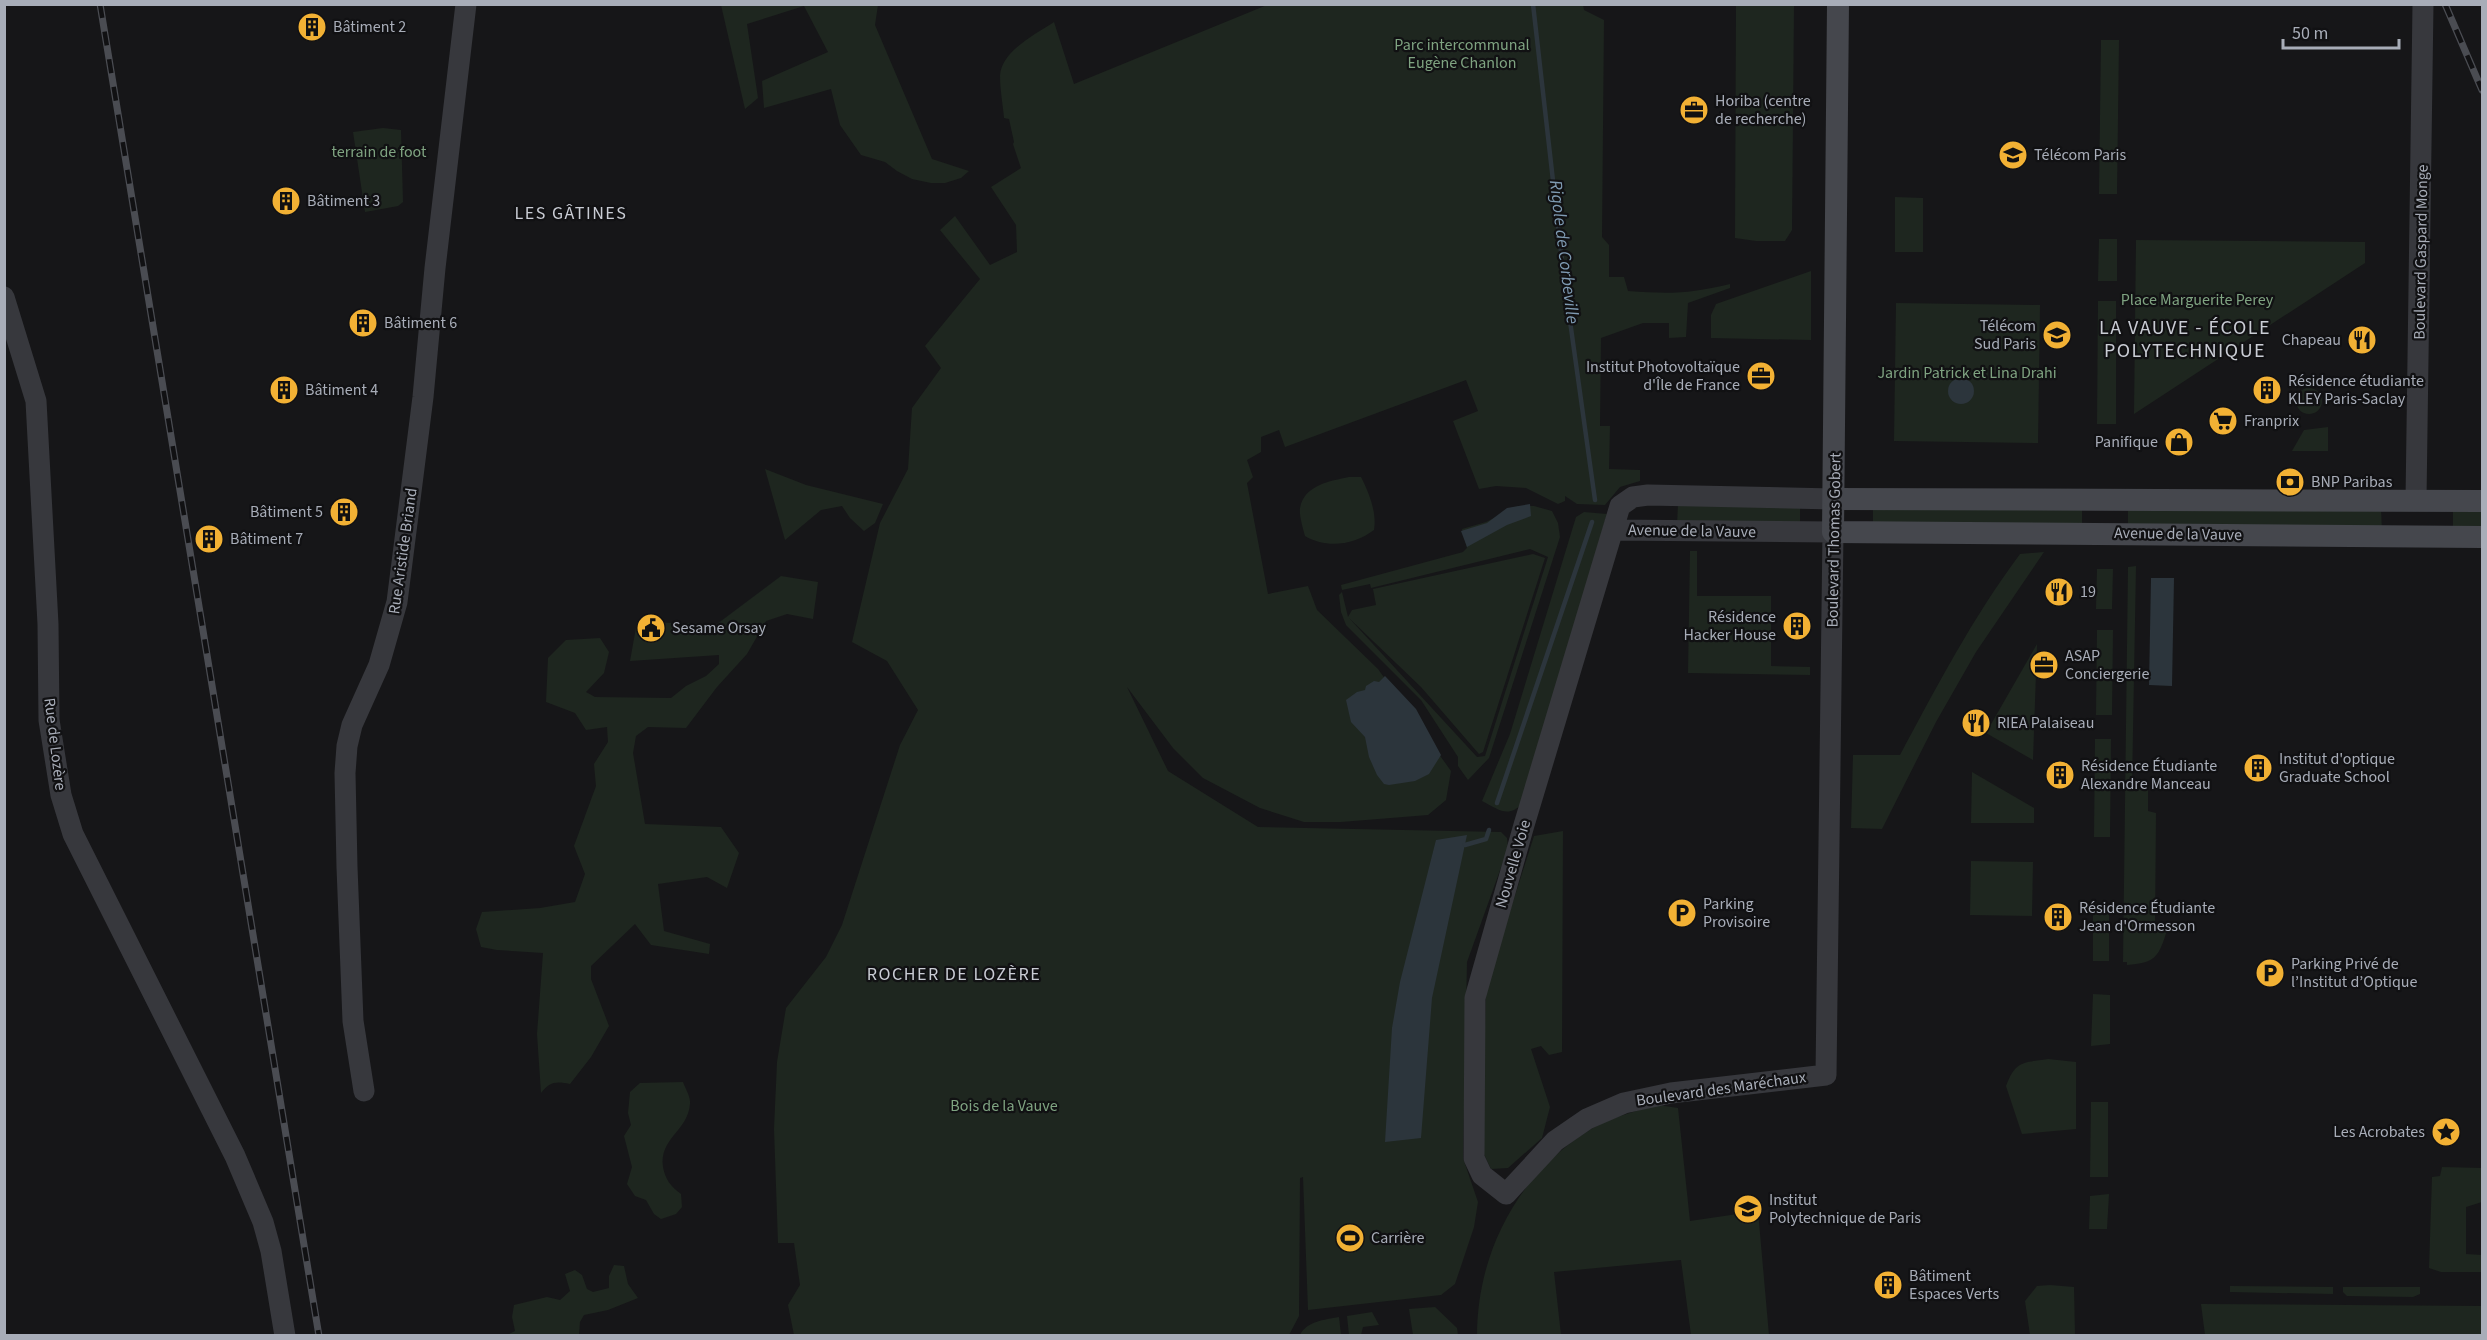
<svg xmlns="http://www.w3.org/2000/svg" width="2487" height="1340" font-family="'Source Sans 3',sans-serif">
	<style>
		.green { fill: #1e261f }
		.water { fill: #2c353c }
		.lines { fill: none; stroke-linecap: round; stroke-linejoin: round }
		.stream { stroke: #2c353c; stroke-width: 4.5 }
		.tertiary { stroke: #37383d; stroke-width: 21 }
		.secondary { stroke: #45474d; stroke-width: 22 }
		.rail-casing { stroke: #4a4c52; stroke-width: 7 }
		.rail { stroke: #111113; stroke-width: 4.5; stroke-dasharray: 14; stroke-linecap: butt }
		.labels { text-anchor: middle; dominant-baseline: central; stroke-width: 4.5; stroke-linejoin: round; paint-order: stroke }
		.poi-label { font-size: 16px; fill: #a8adb8; stroke: #111113; text-anchor: start }
		.park-label { font-size: 16px; fill: #7fa381; stroke: #111113 }
		.street-label { font-size: 16px; fill: #a8adb8; stroke: #111113 }
		.neighbourhood-label { font-size: 18px; letter-spacing: 1.5px; fill: #c9ccd4; stroke: #111113 }
		.water-label { font-size: 18px; font-style: italic; fill: #7f9bb3; stroke: #111113 }
		.quarter-label { font-size: 20px; letter-spacing: 1.5px; fill: #c9ccd4; stroke: #111113 }
	</style>
	<rect width="100%" height="100%" fill="#161618"/>
	<g class="green">
		<polygon points="721,5 878,5 875,25 932,159 969,171 961,178 945,183 931,183 912,179 897,171 885,162 861,155 840,125 831,89 764,108 762,81 828,52 804,6 747,24 758,98 745,109"/>
		<path d="M1267,5H1583L1584,10L1604,20L1602,237L1609,245V277H1624L1628,291C1669,294 1689,294 1730,284V288L1688,303L1686,337L1669,338V323H1643L1601,338L1600,426H1610L1609,469L1640,470V481L1620,487L1605,505L1577,504L1565,496V501L1558,504L1526,488L1496,486L1479,489L1453,421L1478,411L1466,380L1285,447L1279,430L1261,437V452L1247,460L1253,477L1247,483L1268,594L1308,586L1317,610L1378,669L1451,771L1446,800L1428,815L1341,822H1304L1260,808L1203,778L1173,748L1127,687L1168,771L1258,827L1501,832L1507,838L1508,848L1467,962L1463,1158L1478,1202L1474,1227L1455,1284L1441,1295L1308,1310L1303,1177L1300,1178L1299,1316L1289,1335H794L788,1305L800,1285L794,1243H778L774,1129L777,1062L786,1008L826,957L842,925L900,745L918,710L887,661L852,642L880,523L908,469L912,408L941,368L925,346L980,279L940,230L955,216L990,265L1017,252L1016,225L991,187L1021,168L1013,144L1014,142L1009,119L1004,118C1003,105 1000,90 1000,76C1001,51 1036,34 1054,22L1074,84Z"/>
		<polygon points="1736,5 1794,5 1792,230 1785,241 1756,241 1735,238"/>
		<polygon points="2101,40 2119,40 2117,194 2099,194"/>
		<polygon points="383,128 401,130 403,202 398,206 365,212 353,132"/>
		<polygon points="1895,197 1923,198 1923,252 1895,252"/>
		<polygon points="2099,239 2117,239 2117,281 2098,281"/>
		<polygon points="2136,240 2365,242 2365,263 2134,414"/>
		<polygon points="1811,271 1811,340 1711,338 1711,315 1716,304"/>
		<polygon points="2098,301 2116,301 2116,424 2097,424"/>
		<polygon points="1896,303 2040,305 2038,443 1894,441"/>
		<circle cx="2309" cy="401" r="13"/>
		<polygon points="2328,427 2328,451 2292,451 2304,430"/>
		<polygon points="765,469 806,485 883,504 875,523 864,531 850,518 842,506 821,510 785,540"/>
		<path d="M1349,477H1361C1369,493 1377,512 1374,530C1354,545 1327,549 1305,536C1303,528 1299,516 1300,508C1304,485 1330,481 1349,477Z"/>
		<polygon points="1678,504 1800,505 1800,525 1677,525"/>
		<polygon points="1518,506 1534,506 1552,511 1558,523 1560,537 1489,758 1468,780 1458,766 1458,757 1421,700 1346,625 1341,612 1339,595 1342,592 1348,617 1352,610 1376,605 1373,589 1533,554 1545,558 1483,752 1479,754 1421,687 1349,618 1477,757 1485,756 1548,557 1530,549 1371,588 1370,584 1342,590 1341,585 1463,552 1467,548 1462,529 1486,522"/>
		<polygon points="1873,506 2082,507 2082,527 1873,526"/>
		<polygon points="2128,508 2381,508 2382,532 2128,529"/>
		<rect x="2453" y="510" width="29" height="23"/>
		<path d="M1584,512L1607,514L1524,802C1508,819 1500,810 1482,801L1510,734L1576,517Z"/>
		<polygon points="1690,551 1697,551 1697,596 1771,596 1771,666 1810,667 1810,675 1688,673"/>
		<path d="M2044,552L1976,652L1936,722L1882,829L1851,828L1853,755H1900C1937,686 1973,617 2020,554Z"/>
		<path d="M2136,566L2132,787H2148V811L2156,813L2155,929L2167,930C2159,957 2155,963 2127,965V962H2123L2128,567Z"/>
		<polygon points="2097,569 2113,569 2112,609 2096,609"/>
		<path d="M781,576L818,582L813,619L787,614L766,621L747,654L717,687L686,728L648,727L636,736L633,753L645,824L721,827L739,853L727,888L707,877L658,884L664,931L710,944L709,954L651,945L635,924L591,966V979L609,1026L591,1057L570,1084C555,1081 550,1082 541,1093L537,1034L543,953L497,950L481,947L476,929L482,912L540,908L575,902L585,874L574,846L596,786L594,764L608,742L607,727L586,730L575,713L546,702L548,658L566,640L600,638L609,652L604,673L586,692L595,697L671,698L686,686L706,676L719,664V655L630,661L637,622L717,624Z"/>
		<polygon points="2097,630 2113,630 2112,715 2096,715"/>
		<polygon points="2037,644 2033,760 1986,733"/>
		<polygon points="2095,739 2111,739 2110,837 2094,837"/>
		<polygon points="1972,772 2034,808 2034,823 1971,823"/>
		<polygon points="1563,831 1562,1052 1549,1055 1541,1046 1531,1049 1550,1107 1542,1138 1508,1168 1491,1169 1482,1150 1486,986 1534,836"/>
		<polygon points="1971,861 2033,862 2032,916 1970,915"/>
		<rect x="2093" y="905" width="16" height="56"/>
		<polygon points="2093,994 2110,995 2110,1044 2091,1046"/>
		<path d="M2048,1059L2076,1062V1129L2022,1134L2006,1086C2016,1060 2023,1063 2048,1059Z"/>
		<path d="M683,1082C685,1088 691,1097 690,1104C688,1131 659,1138 663,1167C665,1179 671,1187 681,1194L682,1207L676,1214L661,1219L654,1214L646,1200L635,1196L627,1184L632,1167L624,1136L631,1125L628,1113L630,1092L640,1083Z"/>
		<polygon points="2091,1102 2108,1102 2108,1177 2090,1177"/>
		<path d="M1658,1105L1678,1108L1690,1221L1758,1211L1769,1335H1691L1681,1260L1554,1272L1561,1335L1477,1336C1477,1255 1516,1177 1585,1133C1607,1118 1633,1112 1658,1105Z"/>
		<polygon points="2442,1167 2482,1168 2482,1202 2466,1207 2466,1254 2482,1255 2482,1272 2441,1272 2429,1268 2432,1177 2440,1176"/>
		<polygon points="2109,1194 2107,1229 2089,1229 2090,1196"/>
		<polygon points="614,1265 624,1266 628,1284 638,1298 608,1310 584,1315 580,1322 579,1335 507,1335 515,1331 512,1317 514,1305 547,1297 560,1300 570,1291 565,1274 575,1270 582,1275 587,1289 593,1292 609,1288 609,1276"/>
		<polygon points="2050,1285 2074,1287 2075,1335 2030,1335 2025,1301 2037,1286"/>
		<polygon points="2230,1286 2333,1287 2333,1294 2230,1292"/>
		<polygon points="2343,1287 2420,1287 2420,1294 2413,1297 2347,1296 2343,1292"/>
		<polygon points="2201,1304 2482,1306 2482,1335 2205,1335"/>
		<polygon points="1435,1307 1457,1328 1458,1335 1413,1335 1409,1309"/>
		<polygon points="1372,1312 1379,1325 1363,1327 1361,1335 1349,1335 1347,1316"/>
		<path d="M1339,1317L1341,1335H1300C1307,1321 1324,1320 1339,1317Z"/>
	</g>
	<g class="water">
		<circle cx="1961" cy="391" r="13"/>
		<polygon points="1530,504 1531,516 1507,525 1467,547 1461,531 1487,523 1507,508"/>
		<polygon points="2151,578 2174,578 2172,686 2149,685"/>
		<polygon points="1385,676 1416,709 1441,755 1429,774 1415,781 1389,785 1384,784 1377,775 1369,757 1365,737 1351,722 1346,700 1357,692 1365,690 1366,686 1374,681 1379,682"/>
		<polygon points="1467,835 1432,998 1421,1138 1385,1142 1392,1028 1400,982 1436,840"/>
	</g>
	<g class="lines">
		<g class="stream">
			<polyline points="1533,4 1564,278 1595,500"/>
			<polyline points="1497,803 1592,522"/>
			<polyline points="1465,845 1486,839 1489,830"/>
		</g>
		<g class="tertiary">
			<polyline points="4,297 36,401 48,624 49,720 61,795 73,834 235,1156 263,1222 271,1251 285,1336"/>
			<polyline points="2416,500 2423,4"/>
			<polyline points="1613,530 1833,532 1826,1075 1671,1093 1624,1103 1587,1119 1555,1141 1506,1194 1482,1175 1474,1158 1475,998 1524,825 1620,506 1633,497 1648,495 1834,499"/>
			<polyline points="364,1091 353,1021 347,867 345,773 347,746 352,725 379,665 397,602 423,397 435,268 466,4"/>
		</g>
		<g class="secondary">
			<polyline points="1838,4 1833,532 2482,537"/>
			<polyline points="1834,499 2482,501"/>
		</g>
		<g class="rail-casing">
			<g id="rail">
				<polyline points="100,4 319,1336"/>
				<polyline points="2445,4 2482,90"/>
			</g>
		</g>
		<use href="#rail" class="rail"/>
	</g>
	<defs>
		<g id="building-disc" transform="scale(1.5)"><circle r="9.5" fill="#f2b134" stroke="#111113"/><path d="M-4-6H4V6H1V3H-1V6H-4ZM-2.5-4.3h1.7v1.8h-1.7ZM.8-4.3h1.7v1.8H.8ZM-2.5-1h1.7V.8h-1.7ZM.8-1h1.7V.8H.8Z" fill="#111"/></g>
		<g id="office-disc" transform="scale(1.5)"><circle r="9.5" fill="#f2b134" stroke="#111113"/><path d="M-6-3h4V-5.5h4V-3h4V5H-6ZM-1-4.5V-3h2v-1.5ZM-6 0V1H6V0Z" fill="#111"/></g>
		<g id="university-disc" transform="scale(1.5)"><circle r="9.5" fill="#f2b134" stroke="#111113"/><path d="M0-5L7-2L0 1L-7-2ZM-4 1L0 2.5L4 1V4Q0 6-4 4Z" fill="#111"/></g>
		<g id="restaurant-disc" transform="scale(1.5)"><circle r="9.5" fill="#f2b134" stroke="#111113"/><path d="M-5-6h1v4h1v-4h1v4h1v-4h1v5L-1.5 .5V6h-2V.5L-5-1ZM5-6V6H3V1.5H1.5Q1.5-4 5-6Z" fill="#111"/></g>
		<g id="supermarket-disc" transform="scale(1.5)"><circle r="9.5" fill="#f2b134" stroke="#111113"/><path d="M-6-5.5h2.5l.6 2H6L4.5 2H-2.5L-4.4-4H-6ZM-1.5 3.2a1.3 1.3 0 1 0 .1 0ZM3 3.2a1.3 1.3 0 1 0 .1 0Z" fill="#111"/></g>
		<g id="shop-disc" transform="scale(1.5)"><circle r="9.5" fill="#f2b134" stroke="#111113"/><path d="M-5-2.5h2.3a2.7 3.5 0 0 1 5.4 0H5L5.5 6h-11ZM-1.5-2.5h3a1.5 2.3 0 0 0-3 0Z" fill="#111"/></g>
		<g id="bank-disc" transform="scale(1.5)"><circle r="9.5" fill="#f2b134" stroke="#111113"/><path d="M-6-4H6V4H-6ZM0-2.3a2.3 2.3 0 1 0 0 4.6a2.3 2.3 0 1 0 0-4.6Z" fill="#111"/></g>
		<g id="civic-disc" transform="scale(1.5)"><circle r="9.5" fill="#f2b134" stroke="#111113"/><path d="M-.6-6.5H3V-4.5H.6V-3L4-1V1h2V6H-6V1h2V-1L-.6-3ZM-1.2 2.5V6h2.4V2.5Z" fill="#111"/></g>
		<g id="parking-disc" transform="scale(1.5)"><circle r="9.5" fill="#f2b134" stroke="#111113"/><path d="M-3.5-5.5H1a3.5 3.5 0 0 1 0 7H-1V5.5H-3.5ZM-1-3.4V-.6H.8a1.4 1.4 0 0 0 0-2.8Z" fill="#111"/></g>
		<g id="sight-disc" transform="scale(1.5)"><circle r="9.5" fill="#f2b134" stroke="#111113"/><path d="M0-6L1.8-2.2L6-1.7L2.9 1.2L3.7 5.4L0 3.3L-3.7 5.4L-2.9 1.2L-6-1.7L-1.8-2.2Z" fill="#111"/></g>
		<g id="stadium-disc" transform="scale(1.5)"><circle r="9.5" fill="#f2b134" stroke="#111113"/><path d="M0-5a6.5 5 0 1 0 0 10a6.5 5 0 1 0 0-10ZM-3.5-1.8h7v3.6h-7Z" fill="#111"/></g>
	</defs>
	<g fill-rule="evenodd">
		<use href="#building-disc" x="312" y="27"/>
		<use href="#office-disc" x="1694" y="110"/>
		<use href="#university-disc" x="2013" y="155"/>
		<use href="#building-disc" x="286" y="201"/>
		<use href="#building-disc" x="363" y="323"/>
		<use href="#university-disc" x="2057" y="335"/>
		<use href="#restaurant-disc" x="2362" y="340"/>
		<use href="#office-disc" x="1761" y="376"/>
		<use href="#building-disc" x="284" y="390"/>
		<use href="#building-disc" x="2267" y="390"/>
		<use href="#supermarket-disc" x="2223" y="421"/>
		<use href="#shop-disc" x="2179" y="442"/>
		<use href="#bank-disc" x="2290" y="482"/>
		<use href="#building-disc" x="344" y="512"/>
		<use href="#building-disc" x="209" y="539"/>
		<use href="#restaurant-disc" x="2059" y="592"/>
		<use href="#building-disc" x="1797" y="626"/>
		<use href="#civic-disc" x="651" y="628"/>
		<use href="#office-disc" x="2044" y="665"/>
		<use href="#restaurant-disc" x="1976" y="723"/>
		<use href="#building-disc" x="2258" y="768"/>
		<use href="#building-disc" x="2060" y="775"/>
		<use href="#parking-disc" x="1682" y="913"/>
		<use href="#building-disc" x="2058" y="917"/>
		<use href="#parking-disc" x="2270" y="973"/>
		<use href="#sight-disc" x="2446" y="1132"/>
		<use href="#university-disc" x="1748" y="1209"/>
		<use href="#stadium-disc" x="1350" y="1238"/>
		<use href="#building-disc" x="1888" y="1285"/>
	</g>
	<g class="labels">
		<g class="poi-label">
			<text x="333" y="27">Bâtiment 2</text>
			<text x="1715" y="101">Horiba (centre<tspan x="1715" dy="18">de recherche)</tspan></text>
			<text x="2034" y="155">Télécom Paris</text>
			<text x="307" y="201">Bâtiment 3</text>
			<text x="384" y="323">Bâtiment 6</text>
			<text x="2036" y="326" text-anchor="end">Télécom<tspan x="2036" dy="18">Sud Paris</tspan></text>
			<text x="2341" y="340" text-anchor="end">Chapeau</text>
			<text x="1740" y="367" text-anchor="end">Institut Photovoltaïque<tspan x="1740" dy="18">d'Île de France</tspan></text>
			<text x="2288" y="381">Résidence étudiante<tspan x="2288" dy="18">KLEY Paris-Saclay</tspan></text>
			<text x="305" y="390">Bâtiment 4</text>
			<text x="2244" y="421">Franprix</text>
			<text x="2158" y="442" text-anchor="end">Panifique</text>
			<text x="2311" y="482">BNP Paribas</text>
			<text x="323" y="512" text-anchor="end">Bâtiment 5</text>
			<text x="230" y="539">Bâtiment 7</text>
			<text x="2080" y="592">19</text>
			<text x="1776" y="617" text-anchor="end">Résidence<tspan x="1776" dy="18">Hacker House</tspan></text>
			<text x="672" y="628">Sesame Orsay</text>
			<text x="2065" y="656">ASAP<tspan x="2065" dy="18">Conciergerie</tspan></text>
			<text x="1997" y="723">RIEA Palaiseau</text>
			<text x="2279" y="759">Institut d'optique<tspan x="2279" dy="18">Graduate School</tspan></text>
			<text x="2081" y="766">Résidence Étudiante<tspan x="2081" dy="18">Alexandre Manceau</tspan></text>
			<text x="1703" y="904">Parking<tspan x="1703" dy="18">Provisoire</tspan></text>
			<text x="2079" y="908">Résidence Étudiante<tspan x="2079" dy="18">Jean d'Ormesson</tspan></text>
			<text x="2291" y="964">Parking Privé de<tspan x="2291" dy="18">l’Institut d’Optique</tspan></text>
			<text x="2425" y="1132" text-anchor="end">Les Acrobates</text>
			<text x="1769" y="1200">Institut<tspan x="1769" dy="18">Polytechnique de Paris</tspan></text>
			<text x="1371" y="1238">Carrière</text>
			<text x="1909" y="1276">Bâtiment<tspan x="1909" dy="18">Espaces Verts</tspan></text>
		</g>
		<g class="park-label">
			<text x="1462" y="45">Parc intercommunal<tspan x="1462" dy="18">Eugène Chanlon</tspan></text>
			<text x="379" y="152">terrain de foot</text>
			<text x="2197" y="300">Place Marguerite Perey</text>
			<text x="1967" y="373">Jardin Patrick et Lina Drahi</text>
			<text x="1004" y="1106">Bois de la Vauve</text>
		</g>
		<g class="street-label">
			<text transform="translate(2421 252) rotate(-89)">Boulevard Gaspard Monge</text>
			<text transform="translate(1692 531) rotate(1)">Avenue de la Vauve</text>
			<text transform="translate(2178 534) rotate(1)">Avenue de la Vauve</text>
			<text transform="translate(1834 540) rotate(-89)">Boulevard Thomas Gobert</text>
			<text transform="translate(403 551) rotate(-82)">Rue Aristide Briand</text>
			<text transform="translate(55 744) rotate(83)">Rue de Lozère</text>
			<text transform="translate(1513 864) rotate(-74)">Nouvelle Voie</text>
			<text transform="translate(1721 1089) rotate(-8)">Boulevard des Maréchaux</text>
		</g>
		<g class="neighbourhood-label">
			<text x="571" y="213">LES GÂTINES</text>
			<text x="954" y="974">ROCHER DE LOZÈRE</text>
		</g>
		<g class="water-label">
			<text transform="translate(1564 252) rotate(83)">Rigole de Corbeville</text>
		</g>
		<g class="quarter-label">
			<text x="2185" y="328">LA VAUVE - ÉCOLE<tspan x="2185" dy="23">POLYTECHNIQUE</tspan></text>
		</g>
	</g>
	<rect width="2487" height="1340" fill="none" stroke="#a8adb8" stroke-width="12"/>
	<path d="M2283 39v9h116v-9" fill="none" stroke="#a8adb8" stroke-width="3"/>
	<text x="2292" y="39" font-size="18" fill="#a8adb8" stroke="#111113" stroke-width="4.5" paint-order="stroke">50 m</text>
</svg>
